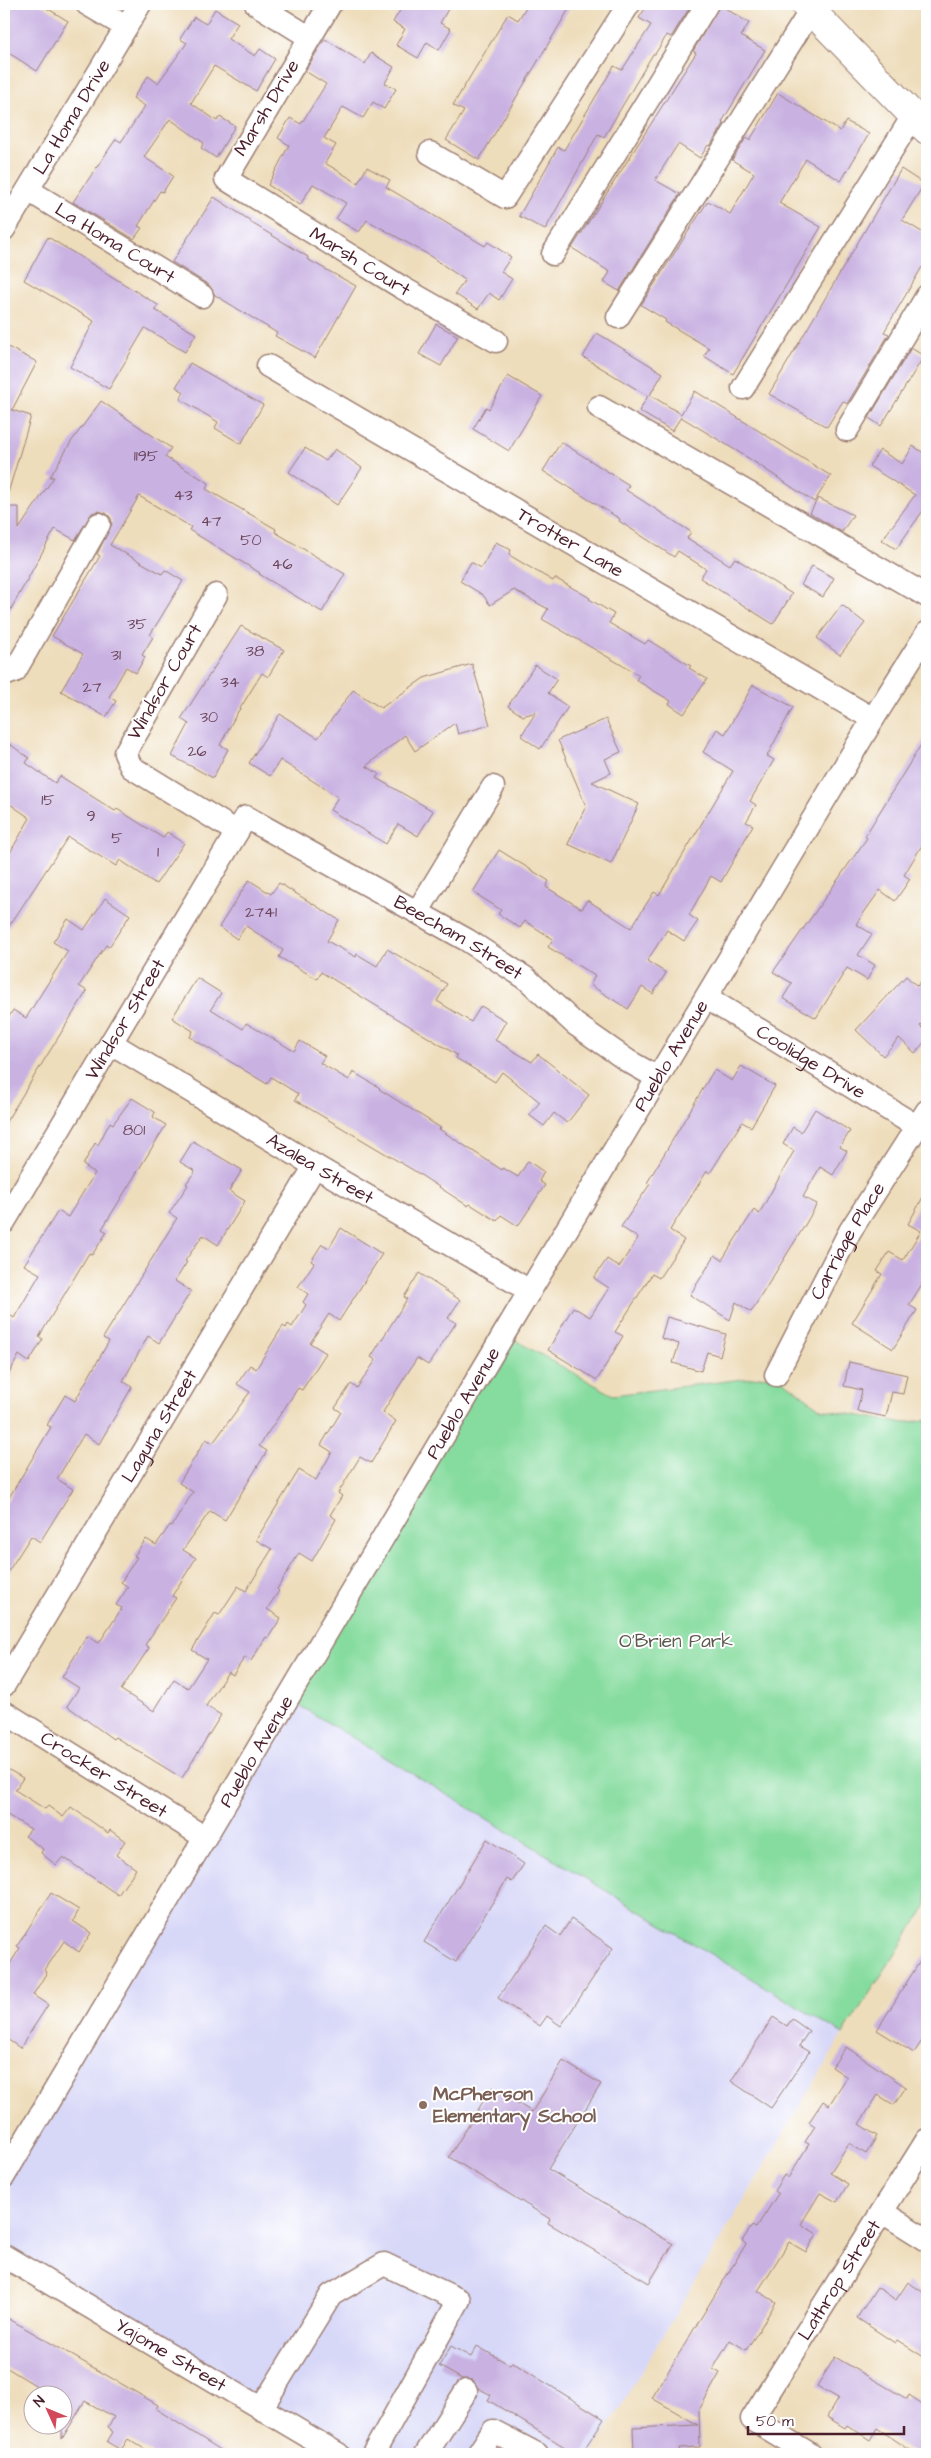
<svg xmlns="http://www.w3.org/2000/svg" width="931" height="2458" font-family="'Architects Daughter',sans-serif">
	<style>
		.built { fill: #d7d7f8 }
		.green { fill: #86dc9f; stroke: #687e65 }
		.building { fill: #c9b2e2 }
		.lines { fill: none; stroke-linecap: round; stroke-linejoin: round }
		.minor-casing { stroke: #9c7e73; stroke-width: 25 }
		.major-casing { stroke: #9c7e73; stroke-width: 30 }
		.minor { stroke: #fff; stroke-width: 22 }
		.major { stroke: #fff; stroke-width: 28 }
		.education-dot { fill: #8d6e63; stroke: #fff; stroke-width: 2 }
		.labels { text-anchor: middle; dominant-baseline: central; stroke-width: 4; stroke-linejoin: round; paint-order: stroke }
		.number-label { font-size: 16px; fill: #6a4459 }
		.street-label { font-size: 19px; fill: #4a1f2b; stroke: #fff }
		.park-label { font-size: 19px; fill: #5c584e; stroke: #fff }
		.education-label { font-size: 19px; font-weight: bold; fill: #785e54; stroke: #fff; text-anchor: start }
	</style>
	<rect width="100%" height="100%" fill="#fff"/>
	<filter id="ink" filterUnits="userSpaceOnUse"><feTurbulence type="fractalNoise" baseFrequency=".02" numOctaves="2"/><feDisplacementMap in="SourceGraphic" scale="10" xChannelSelector="R" yChannelSelector="G"/><feConvolveMatrix kernelMatrix="1 2 1 2 8 2 1 2 1" color-interpolation-filters="sRGB"/></filter>
	<filter id="wash" filterUnits="userSpaceOnUse"><feTurbulence type="fractalNoise" baseFrequency=".0096" numOctaves="4" result="noise"/><feDisplacementMap in="SourceGraphic" scale="20" xChannelSelector="R" yChannelSelector="G"/><feGaussianBlur stdDeviation="1.12" result="paint"/><feColorMatrix in="noise" values="0 0 0 0 0 0 0 0 0 0 0 0 0 0 0 0 0 1.4 0 .05"/><feComposite in="paint" operator="in"/></filter>
	<g filter="url(#wash)">
		<rect width="100%" height="100%" fill="#edb"/>
		<polygon class="built" points="287,1698 843,2034 592,2454 338,2454 4,2256 4,2176"/>
		<polygon class="green" points="504,1334 613,1395 776,1375 821,1409 900,1423 927,1420 927,1905 843,2034 287,1698"/>
		<g id="blocks">
			<g class="building">
				<polygon points="4,4 40,4 68,21 37,71 4,50"/>
				<polygon points="404,4 451,4 440,23 451,29 439,50 427,42 418,58 396,45 405,29 393,22"/>
				<polygon points="528,4 572,4 479,160 446,140 464,111 453,105 508,14 518,20"/>
				<polygon points="648,4 692,4 671,37 667,35 655,54 653,54 604,137 598,134 545,230 519,216 558,147 564,150 614,66 622,70 651,25 639,18"/>
				<polygon points="720,5 749,23 741,36 765,50 722,122 724,124 710,146 708,145 700,158 678,144 655,180 680,194 619,291 604,282 610,272 572,248 696,53 693,51"/>
				<polygon points="215,9 238,23 228,39 255,56 260,49 275,59 256,91 214,66 191,103 217,121 220,117 235,126 216,158 201,148 204,143 170,119 144,157 173,176 163,192 160,191 138,226 142,228 134,239 73,202 116,139 121,142 145,106 133,98 148,76 158,83 187,43 180,39 194,17 206,24"/>
				<polygon points="325,39 365,64 371,53 394,67 385,83 396,89 384,109 373,102 363,118 343,107 324,138 336,145 325,163 358,183 367,167 390,180 386,187 485,246 488,242 511,257 501,272 512,279 499,300 489,293 478,309 455,294 465,280 427,254 367,220 359,232 336,219 346,203 313,184 300,205 268,185 289,145 278,138 290,118 301,124 326,84 305,71"/>
				<polygon points="778,93 840,131 846,121 869,134 841,181 806,159 779,203 821,227 733,374 704,356 709,348 665,322 666,320 641,305 708,201 730,214 754,173 732,160 746,138 750,140"/>
				<polygon points="901,169 924,184 902,220 927,235 927,271 922,267 884,332 889,334 847,404 843,401 827,427 769,394"/>
				<polygon points="214,197 251,221 250,222 308,257 307,259 356,286 315,358 275,336 277,333 215,295 209,285 172,262"/>
				<polygon points="48,237 158,305 155,310 196,334 185,352 145,328 109,389 70,367 94,321 24,280"/>
				<polygon points="436,324 458,336 441,366 419,354"/>
				<polygon points="597,333 663,373 650,395 681,414 695,391 831,476 814,502 750,459 681,417 672,431 639,411 648,396 583,357"/>
				<polygon points="4,345 37,362 12,410 31,416 8,493 4,492"/>
				<polygon points="911,348 924,356 881,426 869,418"/>
				<polygon points="190,363 263,405 241,444 215,428 218,422 180,399 184,392 176,387"/>
				<polygon points="508,376 542,396 509,451 473,429 486,407 489,409"/>
				<polygon points="101,401 171,448 165,457 209,483 206,489 276,529 275,532 345,574 322,612 259,574 260,573 189,530 191,527 139,496 110,545 162,574 165,570 183,581 150,635 153,637 142,655 145,657 136,673 126,667 109,697 116,701 106,717 61,691 83,654 52,636 100,556 97,554 112,524 111,518 106,513 98,511 92,513 75,540 55,529 4,622 4,507 19,507 19,529 54,477 50,477 71,442"/>
				<polygon points="561,442 629,485 626,490 691,532 687,538 730,565 735,558 792,594 773,624 700,578 706,569 678,551 674,557 619,521 620,519 543,471"/>
				<polygon points="913,446 927,455 927,505 896,549 882,540 915,495 869,466 880,450 902,464"/>
				<polygon points="305,448 326,461 335,449 362,468 337,505 289,472"/>
				<polygon points="818,498 853,515 842,532 810,513"/>
				<polygon points="496,542 511,550 509,555 553,581 555,578 590,598 589,599 614,614 609,623 645,644 648,640 691,666 689,668 707,679 684,714 669,704 671,701 636,680 639,675 542,619 548,609 514,590 490,605 483,595 460,581 471,562 481,568"/>
				<polygon points="812,566 834,578 823,597 801,585"/>
				<polygon points="842,605 865,623 840,655 817,638"/>
				<polygon points="241,626 284,650 268,677 262,673 236,715 220,745 228,749 213,778 172,756 189,724 181,719"/>
				<polygon points="472,664 490,725 458,734 455,723 415,751 405,735 366,766 379,774 376,778 433,811 418,836 398,824 386,844 330,810 338,797 280,760 270,776 249,763 280,714 318,738 353,690 381,708 424,678"/>
				<polygon points="535,665 557,679 548,693 568,707 540,749 521,736 536,712 523,716 508,706"/>
				<polygon points="753,685 793,707 767,756 774,760 750,801 756,805 746,822 753,825 733,861 721,882 711,876 689,915 698,921 684,941 667,930 647,961 666,973 653,994 642,987 628,1009 590,985 595,976 548,947 553,939 525,921 520,928 498,914 501,910 473,892 499,850 549,881 546,887 582,909 587,900 631,928 654,892 659,895 733,771 703,752 717,729 725,734"/>
				<polygon points="606,719 621,752 605,759 611,773 592,782 639,804 611,864 568,844 586,806 558,740"/>
				<polygon points="927,735 927,837 904,875 910,879 895,901 880,890 856,924 872,934 858,955 875,965 867,980 847,968 816,1018 783,998 792,983 773,972 867,838 865,836"/>
				<polygon points="4,740 29,758 26,763 55,783 60,776 115,811 117,809 163,838 167,832 184,843 156,884 120,860 116,866 68,837 4,934 4,863 30,818 4,800"/>
				<polygon points="249,880 271,894 279,883 339,920 327,941 356,957 357,954 377,966 387,949 447,984 437,1001 471,1022 481,1006 506,1021 495,1040 532,1062 538,1054 589,1095 567,1123 554,1113 544,1126 529,1115 540,1102 502,1072 495,1082 456,1058 457,1055 321,972 317,979 279,957 283,950 246,926 237,939 219,927"/>
				<polygon points="105,898 130,915 109,947 106,945 79,986 87,991 4,1125 4,1025 13,1010 26,1018 68,951 53,942 68,919 84,930"/>
				<polygon points="927,975 927,1019 920,1026 927,1033 927,1039 915,1053 899,1038 883,1056 856,1030 906,976 917,986"/>
				<polygon points="197,978 221,993 211,1009 243,1029 246,1023 294,1051 300,1041 325,1056 320,1063 349,1080 353,1072 380,1088 379,1089 441,1128 439,1129 502,1170 503,1168 518,1177 528,1161 544,1172 539,1181 545,1185 518,1226 501,1215 497,1221 470,1204 468,1206 413,1170 295,1100 298,1094 271,1077 267,1084 190,1037 193,1031 172,1018"/>
				<polygon points="741,1066 775,1086 751,1127 742,1122 710,1173 707,1171 670,1230 684,1240 659,1278 652,1274 615,1332 623,1336 597,1380 548,1350 573,1307 590,1317 609,1288 594,1278 607,1259 619,1267 638,1238 621,1227 650,1184 647,1183 714,1070 732,1081"/>
				<polygon points="132,1098 155,1112 153,1117 166,1125 102,1229 107,1232 92,1255 89,1253 39,1337 43,1339 29,1362 19,1355 4,1383 4,1311 14,1318 40,1274 24,1265 58,1211 68,1217 95,1173 83,1165 95,1143 98,1145 110,1122 113,1124"/>
				<polygon points="815,1109 850,1131 840,1147 847,1151 833,1175 820,1167 803,1197 817,1204 805,1225 751,1312 736,1302 730,1320 690,1295 715,1255 722,1260 754,1210 759,1214 794,1151 783,1144 793,1127 801,1132"/>
				<polygon points="193,1141 242,1170 229,1191 245,1201 218,1245 203,1235 185,1261 187,1262 175,1281 191,1291 159,1343 148,1336 123,1381 132,1387 99,1444 84,1434 57,1479 73,1489 40,1542 31,1536 4,1578 4,1506 51,1427 47,1425 65,1395 75,1401 109,1341 103,1338 177,1218 169,1213 188,1185 186,1184 195,1171 180,1162"/>
				<polygon points="927,1190 927,1276 909,1305 917,1310 893,1349 852,1323 882,1274 877,1271 889,1252 903,1260 921,1231 908,1224"/>
				<polygon points="341,1228 382,1254 339,1321 329,1314 310,1343 326,1353 302,1390 298,1388 259,1446 267,1451 225,1520 210,1511 183,1550 196,1558 172,1596 176,1598 145,1645 149,1648 121,1690 154,1711 174,1679 188,1688 207,1659 192,1650 215,1613 219,1615 238,1586 246,1591 272,1549 256,1540 299,1470 316,1480 332,1452 321,1445 341,1412 335,1408 351,1384 357,1388 376,1360 371,1357 407,1299 404,1297 419,1273 460,1300 448,1318 456,1323 428,1365 417,1358 383,1412 396,1421 371,1463 360,1457 338,1493 342,1496 330,1515 336,1519 312,1561 299,1553 277,1589 279,1591 267,1609 281,1618 268,1638 266,1637 251,1661 245,1657 233,1675 228,1672 206,1706 221,1715 182,1778 115,1737 113,1739 67,1706 79,1688 62,1677 87,1636 99,1643 122,1608 116,1605 128,1587 121,1582 137,1557 134,1556 146,1539 156,1545 170,1525 172,1526 193,1492 179,1483 206,1439 213,1443 250,1392 237,1384 250,1365 256,1369 283,1326 286,1328 288,1324 292,1327 306,1305 303,1302 308,1294 298,1287 314,1263 311,1261 322,1244 329,1248"/>
				<polygon points="667,1317 726,1334 720,1356 707,1352 701,1371 673,1363 679,1344 661,1338"/>
				<polygon points="849,1362 907,1375 903,1394 892,1392 886,1417 857,1411 862,1390 844,1386"/>
				<polygon points="4,1767 23,1778 15,1790 45,1809 48,1806 63,1817 71,1807 108,1833 110,1830 125,1841 116,1855 136,1869 118,1895 63,1857 56,1865 41,1853 43,1849 25,1836 31,1829 4,1813"/>
				<polygon points="487,1839 524,1864 512,1882 507,1879 456,1962 424,1942"/>
				<polygon points="51,1893 79,1910 73,1921 91,1933 79,1952 64,1941 45,1970 47,1972 33,1995 48,2005 20,2048 4,2037 4,1973 20,1948 17,1946"/>
				<polygon points="571,1919 613,1948 561,2026 547,2016 540,2026 498,1998 546,1926 560,1936"/>
				<polygon points="927,1950 927,2033 914,2053 877,2030"/>
				<polygon points="773,2017 787,2026 792,2019 809,2031 799,2046 809,2052 771,2108 731,2081"/>
				<polygon points="846,2047 906,2087 894,2105 878,2095 859,2124 877,2136 866,2154 849,2143 830,2173 848,2184 837,2202 820,2193 801,2224 817,2234 806,2252 789,2242 758,2291 776,2302 758,2332 746,2350 730,2340 713,2369 720,2373 699,2410 700,2447 679,2448 680,2454 634,2454 633,2428 698,2425 652,2398 746,2244 742,2241 752,2226 756,2228 778,2194 774,2191 784,2175 788,2178 809,2144 805,2142 815,2126 809,2122 823,2101 829,2105 847,2077 832,2067"/>
				<polygon points="563,2061 601,2084 548,2169 673,2244 649,2283 548,2223 550,2219 449,2157 492,2087 532,2112"/>
				<polygon points="908,2282 927,2295 927,2359 897,2340 895,2343 857,2318 877,2287 896,2300"/>
				<polygon points="4,2316 158,2405 156,2409 227,2454 153,2454 128,2439 121,2450 107,2442 113,2432 108,2428 114,2417 85,2401 62,2439 62,2396 53,2396 4,2366"/>
				<polygon points="451,2346 471,2357 477,2346 510,2365 512,2362 604,2419 581,2454 576,2454 488,2400 491,2395 478,2388 473,2380 462,2379 439,2366"/>
				<polygon points="835,2357 907,2399 909,2395 927,2407 927,2454 916,2454 877,2428 870,2440 847,2425 845,2428 827,2417 838,2398 817,2386"/>
			</g>
		</g>
	</g>
	<g filter="url(#ink)">
		<use href="#blocks" fill-opacity="0" stroke="#9c7e73" stroke-width="1"/>
		<g class="lines">
			<g class="minor-casing">
				<g id="minor">
					<polyline points="87,4 126,27"/>
					<polyline points="256,4 309,37"/>
					<path id="s1" d="M330,4L226,179L401,287L496,341"/>
					<polyline points="430,153 505,197 629,4"/>
					<path id="s2" d="M28,190L202,296"/>
					<path id="s3" d="M4,229L140,4"/>
					<polyline points="553,254 707,4"/>
					<polyline points="618,317 811,10"/>
					<path id="s4" d="M268,366L873,719"/>
					<polyline points="743,388 913,116"/>
					<polyline points="599,407 927,596"/>
					<polyline points="847,430 927,296"/>
					<polyline points="216,595 125,753 131,767 237,832"/>
					<polyline points="4,675 15,671 99,524"/>
					<polyline points="418,911 493,787"/>
					<path id="s5" d="M707,998L916,1126"/>
					<path id="s6" d="M111,1043L315,1166L530,1291"/>
					<path id="s7" d="M4,1222L246,817L467,940L527,979L575,1024L628,1061L658,1078"/>
					<path id="s8" d="M776,1375L850,1231L927,1111"/>
					<path id="s9" d="M4,1685L315,1166"/>
					<path id="s10" d="M4,1712L204,1837"/>
					<path id="s11" d="M4,2176L504,1334L873,719L927,633"/>
					<polyline points="882,2212 927,2240"/>
					<path id="s12" d="M4,2256L338,2454"/>
					<polyline points="261,2409 331,2295 384,2264 459,2300 373,2454"/>
					<polyline points="426,2454 466,2391"/>
					<polyline points="478,2454 493,2431 537,2454"/>
					<path id="s13" d="M810,2454L752,2419L927,2140"/>
				</g>
			</g>
			<g class="major-casing">
				<polyline id="major" points="805,4 927,130"/>
			</g>
			<use href="#minor" class="minor"/>
			<use href="#major" class="major"/>
		</g>
	</g>
	<circle class="education-dot" cx="423" cy="2105" r="5"/>
	<g class="labels">
		<g class="number-label">
			<text x="146" y="456">1195</text>
			<text x="183" y="495">43</text>
			<text x="211" y="521">47</text>
			<text x="251" y="540">50</text>
			<text x="282" y="564">46</text>
			<text x="137" y="624">35</text>
			<text x="255" y="651">38</text>
			<text x="116" y="655">31</text>
			<text x="230" y="682">34</text>
			<text x="92" y="687">27</text>
			<text x="209" y="717">30</text>
			<text x="197" y="751">26</text>
			<text x="48" y="800">15</text>
			<text x="91" y="816">9</text>
			<text x="117" y="838">5</text>
			<text x="158" y="852">1</text>
			<text x="261" y="912">2741</text>
			<text x="134" y="1130">801</text>
		</g>
		<g class="street-label">
			<text transform="translate(267 108) rotate(-59)">Marsh Drive</text>
			<text stroke="none"><textPath href="#s3" startOffset="131">La Homa Drive</textPath></text>
			<text stroke="none"><textPath href="#s2" startOffset="102">La Homa Court</textPath></text>
			<text stroke="none"><textPath href="#s1" startOffset="361">Marsh Court</textPath></text>
			<text stroke="none"><textPath href="#s4" startOffset="350">Trotter Lane</textPath></text>
			<text transform="translate(165 682) rotate(-60)">Windsor Court</text>
			<text stroke="none"><textPath href="#s7" startOffset="716">Beecham Street</textPath></text>
			<text stroke="none"><textPath href="#s7" startOffset="236">Windsor Street</textPath></text>
			<text stroke="none"><textPath href="#s11" startOffset="1304">Pueblo Avenue</textPath></text>
			<text stroke="none"><textPath href="#s5" startOffset="122">Coolidge Drive</textPath></text>
			<text stroke="none"><textPath href="#s6" startOffset="244">Azalea Street</textPath></text>
			<text stroke="none"><textPath href="#s8" startOffset="152">Carriage Place</textPath></text>
			<text stroke="none"><textPath href="#s11" startOffset="899">Pueblo Avenue</textPath></text>
			<text stroke="none"><textPath href="#s9" startOffset="302">Laguna Street</textPath></text>
			<text stroke="none"><textPath href="#s11" startOffset="494">Pueblo Avenue</textPath></text>
			<text stroke="none"><textPath href="#s10" startOffset="118">Crocker Street</textPath></text>
			<text stroke="none"><textPath href="#s13" startOffset="232">Lathrop Street</textPath></text>
			<text stroke="none"><textPath href="#s12" startOffset="194">Yajome Street</textPath></text>
		</g>
		<g class="park-label">
			<text x="676" y="1641">O'Brien Park</text>
		</g>
		<g class="education-label">
			<text x="433" y="2094">McPherson<tspan x="433" dy="22">Elementary School</tspan></text>
		</g>
	</g>
	<rect width="931" height="2458" fill="none" stroke="#fff" stroke-width="20"/>
	<g transform="translate(48 2410) rotate(314)"><circle r="24" fill="#ffffff" stroke="#b7a5aa"/>
	<path d="M0-4L9 19L0 12L-9 19Z" fill="#d1495b"/>
	<text y="-8" font-size="14" font-weight="bold" text-anchor="middle" fill="#4a1f2b">N</text>
	</g>
	<path d="M748 2426v8h156v-8" fill="none" stroke="#4a1f2b" stroke-width="2.5"/>
	<text x="756" y="2426" font-size="15" fill="#4a1f2b" stroke="#ffffff" stroke-width="4" paint-order="stroke">50 m</text>
</svg>
